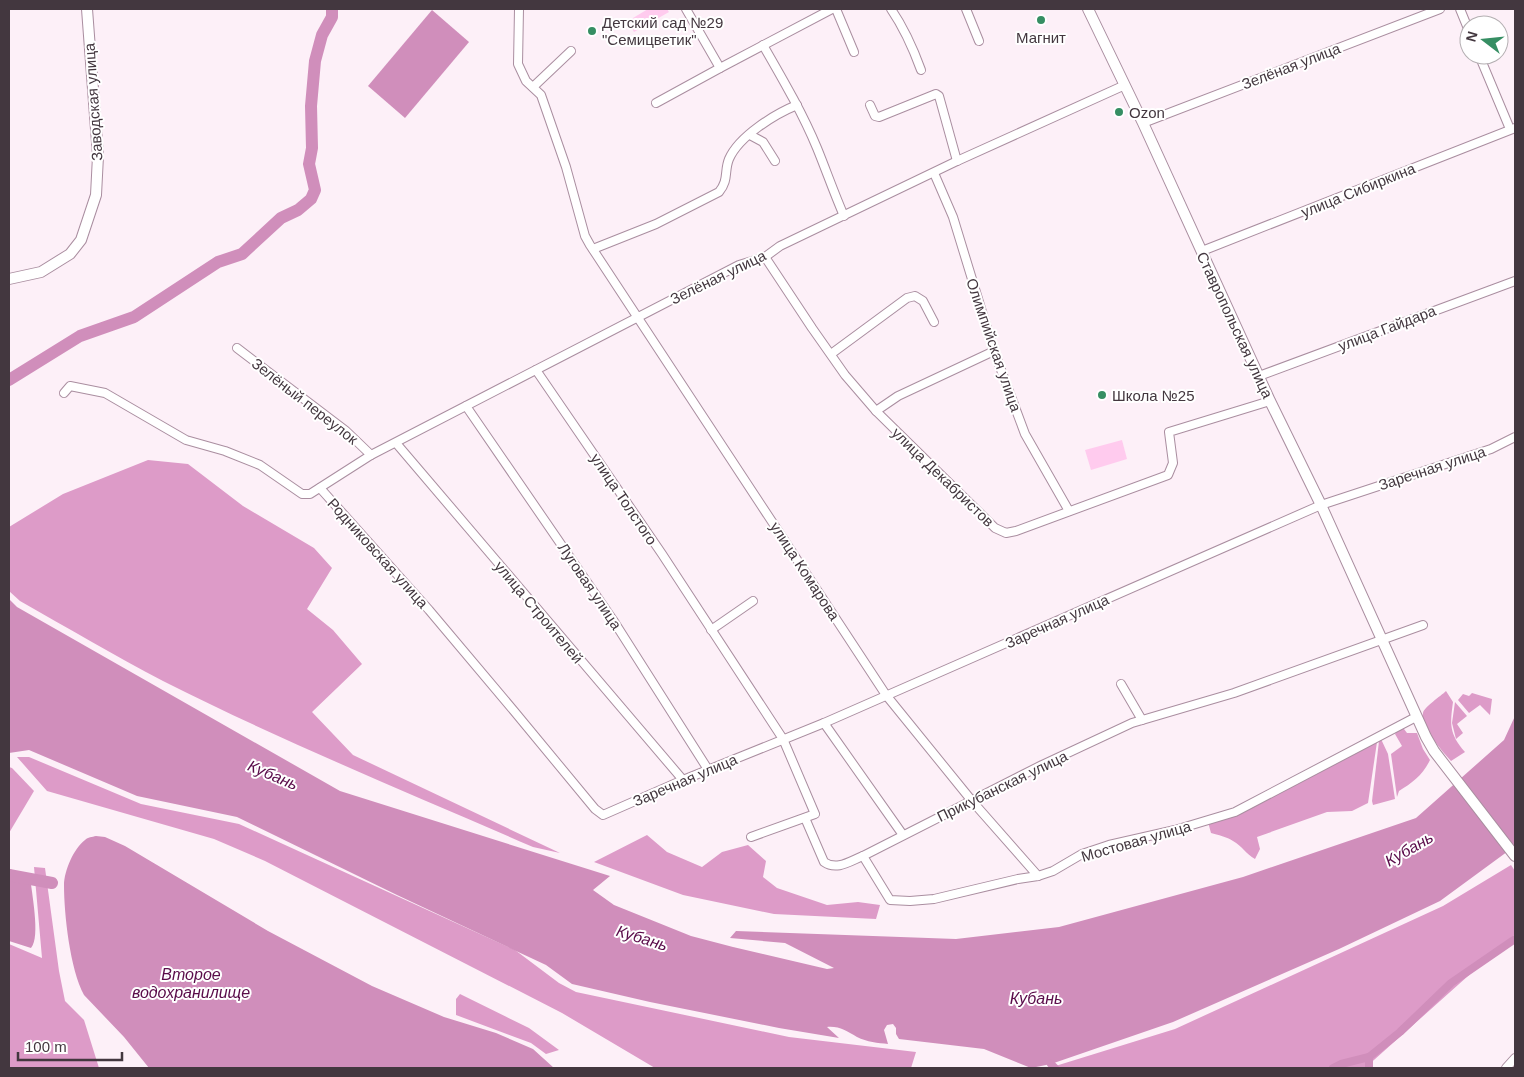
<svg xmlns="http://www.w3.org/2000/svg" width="1524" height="1077" font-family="Helvetica,sans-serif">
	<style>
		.green { fill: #ffcbee }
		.forest { fill: #dd9bc8 }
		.water { fill: #d08ebb }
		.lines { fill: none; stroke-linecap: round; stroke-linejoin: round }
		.canal { stroke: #d08ebb; stroke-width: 8 }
		.river { stroke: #d08ebb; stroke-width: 12 }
		.minor-casing { stroke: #aa8ea0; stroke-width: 10 }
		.secondary-casing { stroke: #aa8ea0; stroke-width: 12 }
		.minor { stroke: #fff; stroke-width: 8 }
		.secondary { stroke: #fff; stroke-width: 10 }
		.poi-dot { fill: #368e63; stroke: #fff; stroke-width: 2 }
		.labels { text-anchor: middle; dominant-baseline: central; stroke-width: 4; stroke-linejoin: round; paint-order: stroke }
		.poi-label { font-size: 15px; fill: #43373f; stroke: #fff; text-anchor: start }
		.street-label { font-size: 15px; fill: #43373f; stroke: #fff }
		.water-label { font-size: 16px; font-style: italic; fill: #5a0c4a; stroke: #fff }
	</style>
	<rect width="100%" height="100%" fill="#fdf0f8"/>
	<g class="green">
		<polygon points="648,9 667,9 669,12 634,32 628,21"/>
		<polygon points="1122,440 1127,459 1091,470 1085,450"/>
	</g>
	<g class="forest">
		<path d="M148,460L188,464L243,506L314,548L332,568L307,609L333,630L362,664L312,712L353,755L560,853L533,847C409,793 284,742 163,681C115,656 68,628 20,601L9,591V527L63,494Z"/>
		<path d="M1446,691L1453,702C1450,724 1449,734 1465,752L1451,761C1443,752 1419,725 1423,713C1424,707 1441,696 1446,691Z"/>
		<polygon points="1472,693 1492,699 1490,715 1480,705 1469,713 1458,700 1463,694 1469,696"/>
		<polygon points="1455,702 1467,716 1457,724 1463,733 1456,739 1452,723"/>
		<path d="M1399,729H1404L1407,733H1417L1423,749L1430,760C1423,775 1412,783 1399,791L1397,797L1391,754L1402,746L1395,734Z"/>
		<polygon points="1381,739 1388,754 1395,799 1373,805 1372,801 1379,741"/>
		<path d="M1377,742L1368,803L1352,811L1327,812L1257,837L1260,849L1255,859C1246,854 1242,846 1233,841C1227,837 1218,835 1211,833L1208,822L1234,816Z"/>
		<polygon points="17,757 29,757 141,804 239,824 515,950 559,983 576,992 789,1037 916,1052 911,1068 655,1068 562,1013 265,861 214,839 47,791"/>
		<polygon points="9,767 12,768 34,791 9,833"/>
		<polygon points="647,835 667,852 702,867 722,852 748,845 766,861 763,877 777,888 827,905 858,902 880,905 876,919 774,914 683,895 594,862"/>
		<polygon points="1511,865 1515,871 1515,934 1365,1068 1049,1068 1175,1029 1443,906"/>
		<polygon points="34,867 45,868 59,971 65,1001 84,1020 99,1068 9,1068 9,944 42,958"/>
		<polygon points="460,994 529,1028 559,1050 546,1054 531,1043 456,1015 456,999"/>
	</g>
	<g class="water">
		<polygon points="432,10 469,42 405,118 368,86"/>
		<path d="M9,599L17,607L340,791L610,876L593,890L614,905L691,936L733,947L827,969L834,968L785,943L730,938L736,931L956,939L1059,927L1243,877L1416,818L1504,740L1515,716V846L1440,901L1339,949L1173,1022L1051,1064L1031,1068L984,1049L899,1039L896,1034V1028L893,1024L887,1025L884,1030L888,1044C878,1043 867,1042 857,1037C846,1031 840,1026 827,1027L839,1038L779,1028L650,1002L572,984L546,965L397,895L237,817L137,796L29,750L9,753Z"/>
		<path d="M96,836L105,837L125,846L268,931L372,986L444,1017L496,1033L533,1049L554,1068H149L124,1037L84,995C70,969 64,914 64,885C64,871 74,848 85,840C88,837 92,837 96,836Z"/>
		<path d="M9,869L30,875C31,891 41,937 31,948L9,941Z"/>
	</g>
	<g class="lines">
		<g class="canal">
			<polyline points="1369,1057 1400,1032 1451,983 1515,939"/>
			<polyline points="1051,1064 1055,1068"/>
			<polyline points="1333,1068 1341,1064 1369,1057 1369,1068"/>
		</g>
		<g class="river">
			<polyline points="9,380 80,336 134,317 218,262 242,254 281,218 298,210 311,199 315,190 309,164 312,148 311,106 315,61 322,35 332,17 332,9"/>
			<polyline points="9,875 52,883"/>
		</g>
		<g class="minor-casing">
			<g id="minor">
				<polyline points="519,9 518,64 526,81 541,95 566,167 585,236 590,245 886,695 972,801 1038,876"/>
				<polyline points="686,9 720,68 832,9"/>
				<polyline points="836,9 854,52"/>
				<path d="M891,9C904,28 913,48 921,70"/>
				<polyline points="966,9 979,41"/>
				<polyline points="1460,9 1469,31"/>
				<path d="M763,45C782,78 802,112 817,148C826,170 834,193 844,216"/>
				<polyline points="1479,55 1510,129"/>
				<polyline points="533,87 571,51"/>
				<polyline points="656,103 720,68"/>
				<polyline points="870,105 875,116 879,117 936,94 939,96 957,161"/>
				<polyline points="1143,123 1440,9"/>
				<polyline points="750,135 763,142 775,161"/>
				<polyline points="934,173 953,217 994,351 1025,434 1069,511"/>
				<path d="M593,249L656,224L719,192C729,180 724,171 729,159C739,136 775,114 797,105"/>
				<polyline points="1202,251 1515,128"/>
				<polyline points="765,257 812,328 845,375 876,411 995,528 1006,533 1016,531 1168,475 1173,463 1169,432 1270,401"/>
				<polyline points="237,348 346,431 371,455"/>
				<polyline points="831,354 907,298 915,296 923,301 934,322"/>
				<polyline points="536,370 662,554 783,739 815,814 751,837"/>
				<polyline points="1259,376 1515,281"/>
				<polyline points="64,393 70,386 105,393 186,440 225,451 260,465 302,494 310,494 371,455 739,265 765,257 780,246 957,161 1125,85"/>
				<polyline points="466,406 613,620 709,771"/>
				<polyline points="876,411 898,396 994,351"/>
				<polyline points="396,443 683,780"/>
				<polyline points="320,488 429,610 514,711 595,809 603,815 683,780 824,723 1321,505 1491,449 1515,437"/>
				<polyline points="711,630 753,601"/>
				<polyline points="1121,684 1142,720"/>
				<polyline points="824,723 903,835"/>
				<path d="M805,818L824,862C837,871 850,861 863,856L1042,765L1132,723L1234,693L1423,625"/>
				<polyline points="863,856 890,900 910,901 934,899 1018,879 1038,876 1053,871 1082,854 1109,845 1175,830 1235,812 1416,717"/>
				<polyline points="1506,1068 1515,1058"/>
			</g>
		</g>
		<g class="secondary-casing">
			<g id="secondary">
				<polyline points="1088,9 1143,123 1270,401 1321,505 1426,737 1434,751 1515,856"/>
				<polyline points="9,279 41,272 70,254 81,240 96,195 98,156 87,9"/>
			</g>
		</g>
		<use href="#minor" class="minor"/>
		<use href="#secondary" class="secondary"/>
	</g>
	<g class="poi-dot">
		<circle cx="1041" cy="20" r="5"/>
		<circle cx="592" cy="31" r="5"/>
		<circle cx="1119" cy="112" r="5"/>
		<circle cx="1102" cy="395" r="5"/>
	</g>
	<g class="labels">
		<g class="poi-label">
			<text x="602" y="22">Детский сад №29<tspan x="602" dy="17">"Семицветик"</tspan></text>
			<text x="1041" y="37" text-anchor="middle">Магнит</text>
			<text x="1129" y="112">Ozon</text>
			<text x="1112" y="395">Школа №25</text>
		</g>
		<g class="street-label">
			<text transform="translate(1291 66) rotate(-21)">Зелёная улица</text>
			<text transform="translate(93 102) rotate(-94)">Заводская улица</text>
			<text transform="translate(1358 190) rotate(-22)">улица Сибиркина</text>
			<text transform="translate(718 277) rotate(-26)">Зелёная улица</text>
			<text transform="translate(1235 325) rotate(65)">Ставропольская улица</text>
			<text transform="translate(1387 328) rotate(-21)">улица Гайдара</text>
			<text transform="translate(994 345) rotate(71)">Олимпийская улица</text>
			<text transform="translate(305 401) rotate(38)">Зелёный переулок</text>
			<text transform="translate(1432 468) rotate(-18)">Заречная улица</text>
			<text transform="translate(943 477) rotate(44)">улица Декабристов</text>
			<text transform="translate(624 499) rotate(56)">улица Толстого</text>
			<text transform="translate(378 553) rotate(48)">Родниковская улица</text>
			<text transform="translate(805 571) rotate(57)">улица Комарова</text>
			<text transform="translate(590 586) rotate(56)">Луговая улица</text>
			<text transform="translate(539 612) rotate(50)">улица Строителей</text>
			<text transform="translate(1057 621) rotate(-24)">Заречная улица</text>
			<text transform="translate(685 780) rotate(-23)">Заречная улица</text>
			<text transform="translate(1002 786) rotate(-26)">Прикубанская улица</text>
			<text transform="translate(1136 841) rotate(-16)">Мостовая улица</text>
		</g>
		<g class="water-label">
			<text transform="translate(273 775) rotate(23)">Кубань</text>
			<text transform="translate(1409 849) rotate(-30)">Кубань</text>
			<text transform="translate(642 938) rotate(17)">Кубань</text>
			<text x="191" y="974">Второе<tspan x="191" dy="18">водохранилище</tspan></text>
			<text x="1036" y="998">Кубань</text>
		</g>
	</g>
	<rect width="1524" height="1077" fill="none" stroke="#43373f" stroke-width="20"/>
	<g transform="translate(1484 40) rotate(286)"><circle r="24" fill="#ffffff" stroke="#b4afb2"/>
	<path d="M0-4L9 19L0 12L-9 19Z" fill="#368e63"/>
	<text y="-8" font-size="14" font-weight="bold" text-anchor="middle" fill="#43373f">N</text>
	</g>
	<path d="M18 1052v8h104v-8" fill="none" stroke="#43373f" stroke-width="2.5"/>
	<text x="25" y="1052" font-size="15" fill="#43373f" stroke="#ffffff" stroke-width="4" paint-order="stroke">100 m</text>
</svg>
